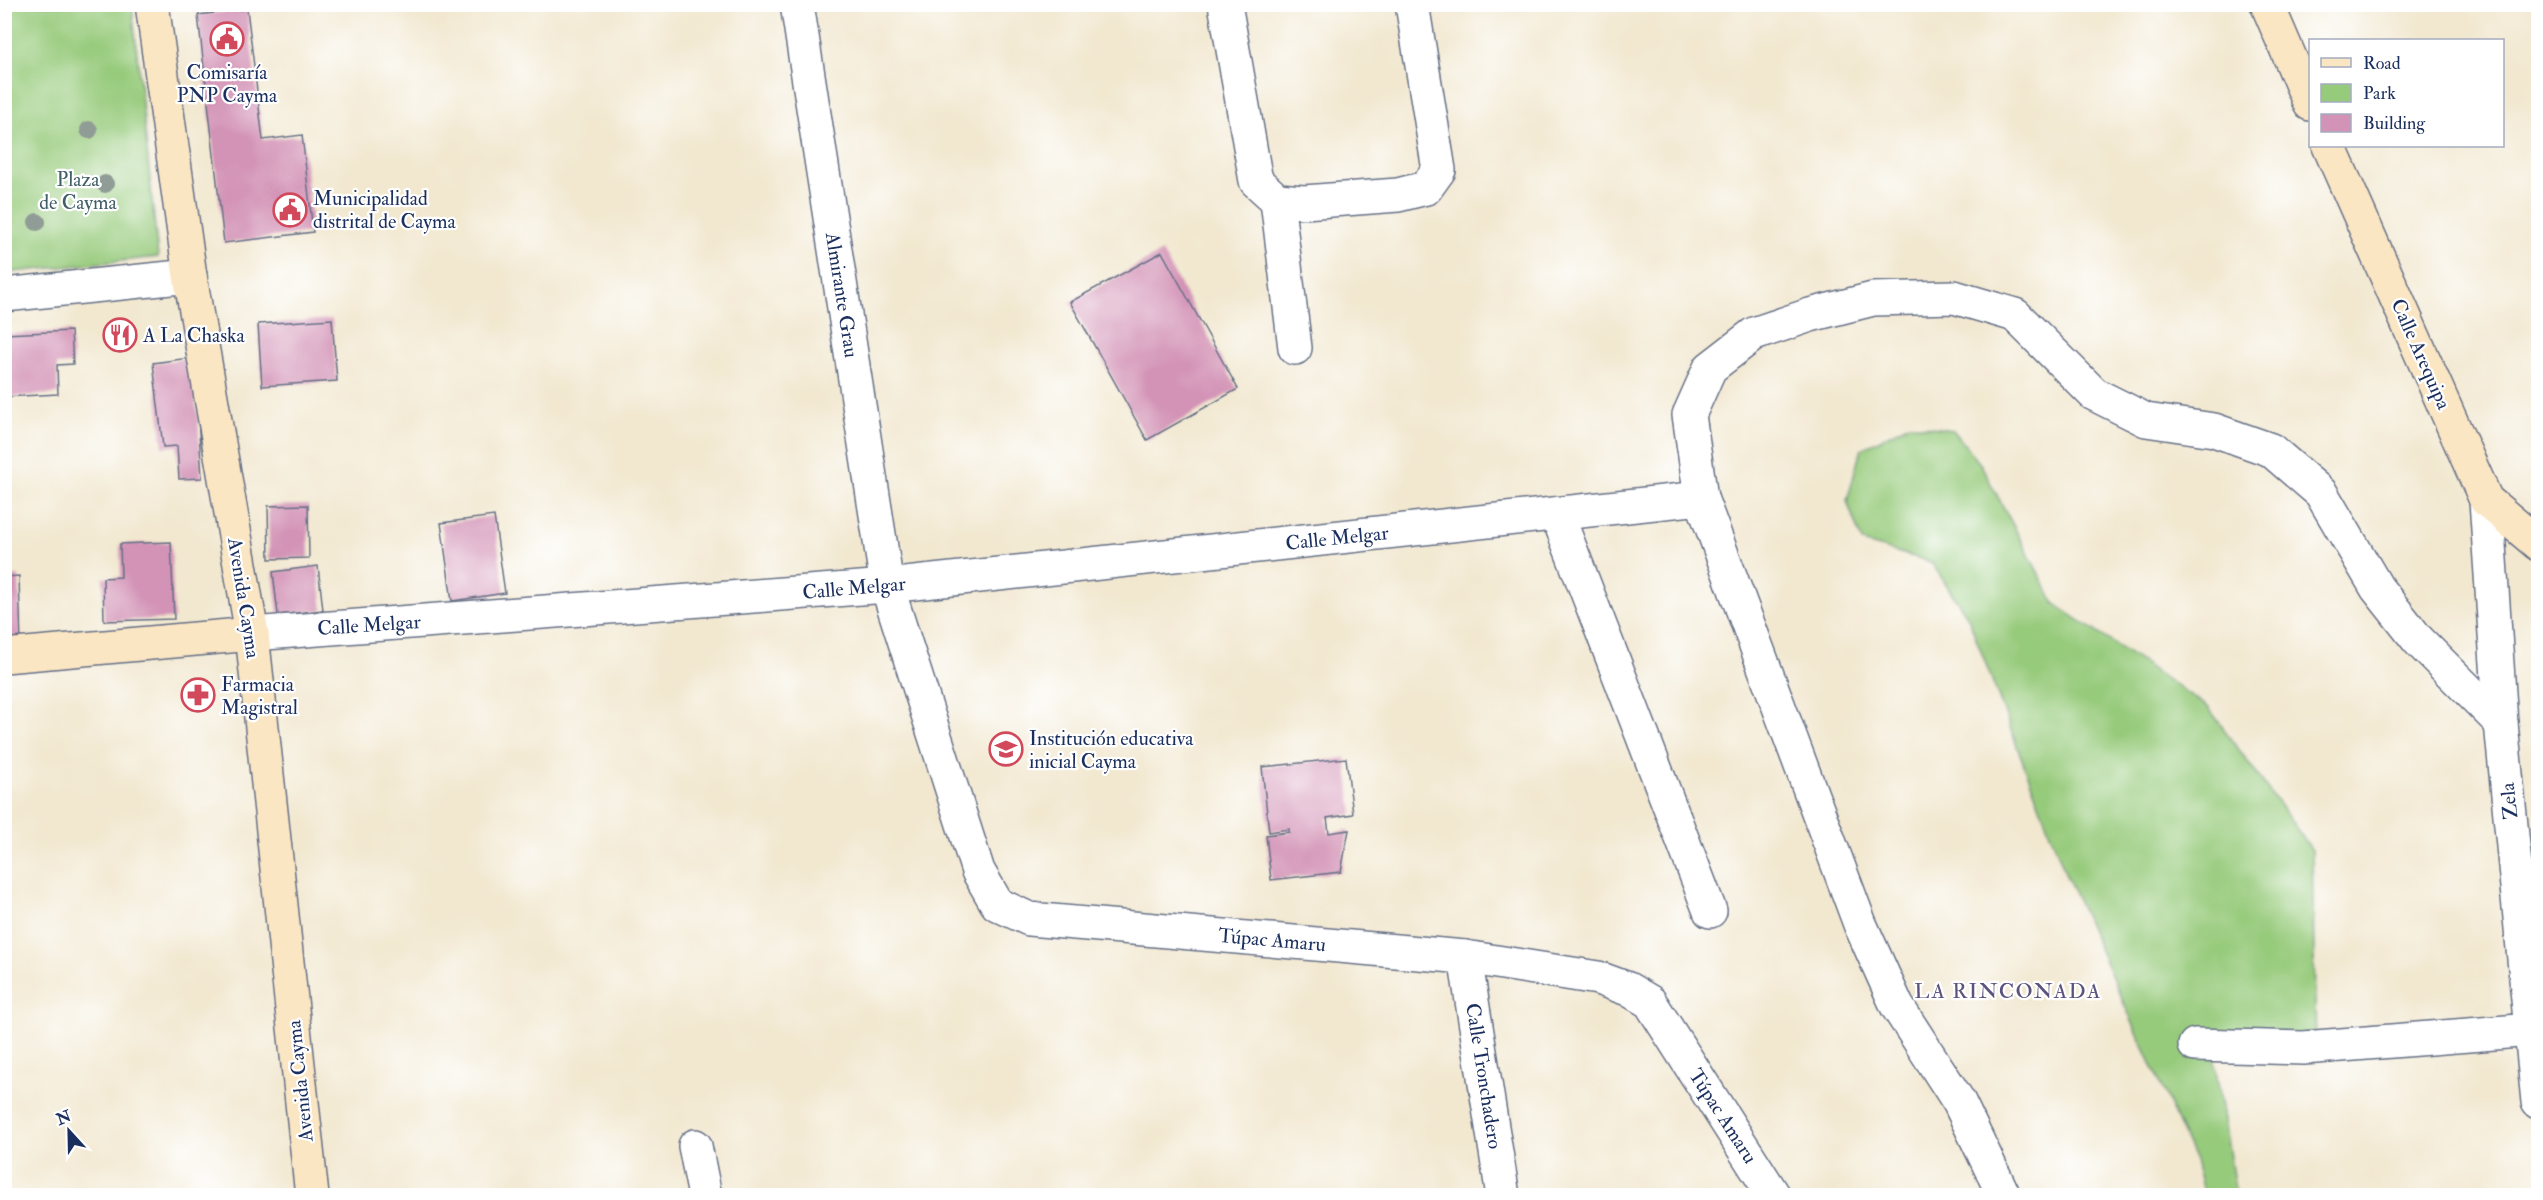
<svg xmlns="http://www.w3.org/2000/svg" width="2543" height="1200" font-family="'IM FELL Double Pica',serif">
	<style>
		.green { fill: #97cb7c; stroke: #597d6d; stroke-width: 1.5 }
		.building { fill: #d393b6 }
		.lines { fill: none; stroke-linecap: round; stroke-linejoin: round }
		.street-casing { stroke: #667086; stroke-width: 36 }
		.secondary-casing { stroke: #667086; stroke-width: 36 }
		.street { stroke: #fff; stroke-width: 33 }
		.secondary { stroke: #fbe6c4; stroke-width: 33 }
		.tree { fill: #909c96 }
		.labels { text-anchor: middle; dominant-baseline: central; stroke-width: 4.5; stroke-linejoin: round; paint-order: stroke }
		.poi-label { font-size: 20px; fill: #1b2f5e; stroke: #fff; text-anchor: start }
		.park-label { font-size: 20px; fill: #405e67; stroke: #fff }
		.street-label { font-size: 20px; fill: #1b2f5e; stroke: #fff }
		.neighbourhood-label { font-size: 21px; letter-spacing: 1.5px; fill: #5b527d; stroke: #fff }
	</style>
	<rect width="100%" height="100%" fill="#fff"/>
	<filter id="ink" filterUnits="userSpaceOnUse"><feTurbulence type="fractalNoise" baseFrequency=".0167" numOctaves="2"/><feDisplacementMap in="SourceGraphic" scale="12" xChannelSelector="R" yChannelSelector="G"/><feConvolveMatrix kernelMatrix="1 2 1 2 8 2 1 2 1" color-interpolation-filters="sRGB"/></filter>
	<filter id="wash" filterUnits="userSpaceOnUse"><feTurbulence type="fractalNoise" baseFrequency=".008" numOctaves="4" result="noise"/><feDisplacementMap in="SourceGraphic" scale="24" xChannelSelector="R" yChannelSelector="G"/><feGaussianBlur stdDeviation="1.35" result="paint"/><feColorMatrix in="noise" values="0 0 0 0 0 0 0 0 0 0 0 0 0 0 0 0 0 1.4 0 .05"/><feComposite in="paint" operator="in"/></filter>
	<g filter="url(#wash)">
		<rect width="100%" height="100%" fill="#f2e8d0"/>
		<g class="green">
			<polygon points="4,5 132,5 158,257 5,273"/>
			<polygon points="1909,424 1953,430 1981,465 2055,604 2208,707 2312,850 2316,1049 2214,1057 2236,1195 2204,1195 2195,1161 2066,875 1968,617 1931,562 1862,542 1847,501 1861,449"/>
		</g>
		<g id="blocks">
			<g class="building">
				<polygon points="247,9 263,140 302,135 313,232 224,243 198,15"/>
				<polygon points="1162,252 1238,389 1147,440 1070,302"/>
				<polygon points="332,319 337,381 262,386 258,324"/>
				<polygon points="71,331 73,364 57,365 58,394 4,397 4,334"/>
				<polygon points="189,358 198,417 202,478 179,479 177,446 163,447 153,363"/>
				<polygon points="308,505 309,558 269,559 268,506"/>
				<polygon points="494,516 505,593 452,601 441,523"/>
				<polygon points="171,542 174,619 104,621 103,578 121,577 120,544"/>
				<polygon points="318,566 323,610 278,615 273,572"/>
				<polygon points="19,576 21,647 4,647 4,577"/>
				<polygon points="1346,758 1353,814 1327,818 1329,833 1349,830 1341,872 1271,880 1266,835 1289,832 1289,829 1269,832 1262,767"/>
			</g>
		</g>
	</g>
	<g filter="url(#ink)">
		<use href="#blocks" fill-opacity="0" stroke="#667086" stroke-width="1.5"/>
		<g class="lines">
			<g class="street-casing">
				<g id="street">
					<polyline points="797,4 887,586 978,871 997,904 1029,919 1465,957 1598,978 1628,989 1650,1002 1774,1196"/>
					<polyline points="1225,4 1256,181 1277,200 1304,202 1398,195 1426,188 1439,170 1412,4"/>
					<polyline points="1277,200 1295,348"/>
					<polyline points="4,295 190,276"/>
					<polyline points="2486,500 2501,723 2538,1102"/>
					<polyline points="1557,514 1710,911"/>
					<polyline points="252,634 887,586 1701,498"/>
					<polyline points="1465,957 1503,1196"/>
					<polyline points="2195,1045 2303,1048 2532,1030"/>
					<polyline points="695,1146 705,1196"/>
					<polyline points="2004,1196 1959,1102 1897,1006 1860,924 1701,498 1689,415 1710,368 1754,334 1810,315 1873,299 1954,297 2015,315 2094,394 2146,420 2214,430 2271,450 2321,493 2377,588 2418,640 2501,723"/>
				</g>
			</g>
			<g class="secondary-casing">
				<g id="secondary">
					<polyline points="152,4 190,276 252,634 312,1196"/>
					<polyline points="2267,4 2310,104"/>
					<polyline points="2329,146 2486,500 2538,544"/>
					<polyline points="4,656 252,634"/>
				</g>
			</g>
			<use href="#street" class="street"/>
			<use href="#secondary" class="secondary"/>
		</g>
		<g class="tree">
			<circle cx="89" cy="130" r="9"/>
			<circle cx="105" cy="184" r="9"/>
			<circle cx="37" cy="222" r="9"/>
		</g>
	</g>
	<defs>
		<g id="civic-ring" transform="scale(1.725)"><circle r="9.5" fill="#fff" stroke="#d1495b" stroke-width="1.5"/><path d="M-.6-6.5H3V-4.5H.6V-3L4-1V1h2V6H-6V1h2V-1L-.6-3ZM-1.2 2.5V6h2.4V2.5Z" fill="#d1495b"/></g>
		<g id="restaurant-ring" transform="scale(1.725)"><circle r="9.5" fill="#fff" stroke="#d1495b" stroke-width="1.5"/><path d="M-5-6h1v4h1v-4h1v4h1v-4h1v5L-1.5 .5V6h-2V.5L-5-1ZM5-6V6H3V1.5H1.5Q1.5-4 5-6Z" fill="#d1495b"/></g>
		<g id="pharmacy-ring" transform="scale(1.725)"><circle r="9.5" fill="#fff" stroke="#d1495b" stroke-width="1.5"/><path d="M-2-6h4v4h4v4h-4v4h-4v-4h-4v-4h4Z" fill="#d1495b"/></g>
		<g id="school-ring" transform="scale(1.725)"><circle r="9.5" fill="#fff" stroke="#d1495b" stroke-width="1.5"/><path d="M0-5L7-2L0 1L-7-2ZM-4 1L0 2.5L4 1V4Q0 6-4 4Z" fill="#d1495b"/></g>
	</defs>
	<g fill-rule="evenodd">
		<use href="#civic-ring" x="227" y="39"/>
		<use href="#civic-ring" x="290" y="210"/>
		<use href="#restaurant-ring" x="120" y="335"/>
		<use href="#pharmacy-ring" x="198" y="695"/>
		<use href="#school-ring" x="1006" y="749"/>
	</g>
	<g class="labels">
		<g class="poi-label">
			<text x="227" y="72" text-anchor="middle">Comisaría<tspan x="227" dy="23">PNP Cayma</tspan></text>
			<text x="313" y="198">Municipalidad<tspan x="313" dy="23">distrital de Cayma</tspan></text>
			<text x="143" y="335">A La Chaska</text>
			<text x="221" y="684">Farmacia<tspan x="221" dy="23">Magistral</tspan></text>
			<text x="1029" y="738">Institución educativa<tspan x="1029" dy="23">inicial Cayma</tspan></text>
		</g>
		<g class="park-label">
			<text x="78" y="179">Plaza<tspan x="78" dy="23">de Cayma</tspan></text>
		</g>
		<g class="street-label">
			<text transform="translate(842 295) rotate(81)">Almirante Grau</text>
			<text transform="translate(2421 354) rotate(66)">Calle Arequipa</text>
			<text transform="translate(1337 538) rotate(-6)">Calle Melgar</text>
			<text transform="translate(854 588) rotate(-5)">Calle Melgar</text>
			<text transform="translate(244 598) rotate(81)">Avenida Cayma</text>
			<text transform="translate(369 625) rotate(-4)">Calle Melgar</text>
			<text transform="translate(2509 801) rotate(-96)">Zela</text>
			<text transform="translate(1272 940) rotate(5)">Túpac Amaru</text>
			<text transform="translate(1484 1076) rotate(81)">Calle Tronchadero</text>
			<text transform="translate(300 1081) rotate(-96)">Avenida Cayma</text>
			<text transform="translate(1723 1116) rotate(57)">Túpac Amaru</text>
		</g>
		<g class="neighbourhood-label">
			<text x="2008" y="991">LA RINCONADA</text>
		</g>
	</g>
	<rect width="2543" height="1200" fill="none" stroke="#fff" stroke-width="24"/>
	<rect x="2309" y="39" width="195" height="108" fill="#ffffff" stroke="#a4acbf" stroke-width="1.5"/>
	<rect x="2321" y="58" width="30" height="9" fill="#fbe6c4" stroke="#a4acbf" stroke-width="1.5"/>
	<text x="2363" y="69" font-size="18" fill="#1b2f5e">Road</text>
	<rect x="2321" y="84" width="30" height="18" fill="#97cb7c" stroke="#a4acbf" stroke-width="1.5"/>
	<text x="2363" y="99" font-size="18" fill="#1b2f5e">Park</text>
	<rect x="2321" y="114" width="30" height="18" fill="#d393b6" stroke="#a4acbf" stroke-width="1.5"/>
	<text x="2363" y="129" font-size="18" fill="#1b2f5e">Building</text>
	<g transform="translate(69 1131) rotate(338)" stroke="#ffffff" stroke-width="4.5" paint-order="stroke">
	<path d="M0-4.5L10 22L0 15L-10 22Z" fill="#1b2f5e"/>
	<text y="-9" font-size="16" font-weight="bold" text-anchor="middle" fill="#1b2f5e">N</text>
	</g>
</svg>
